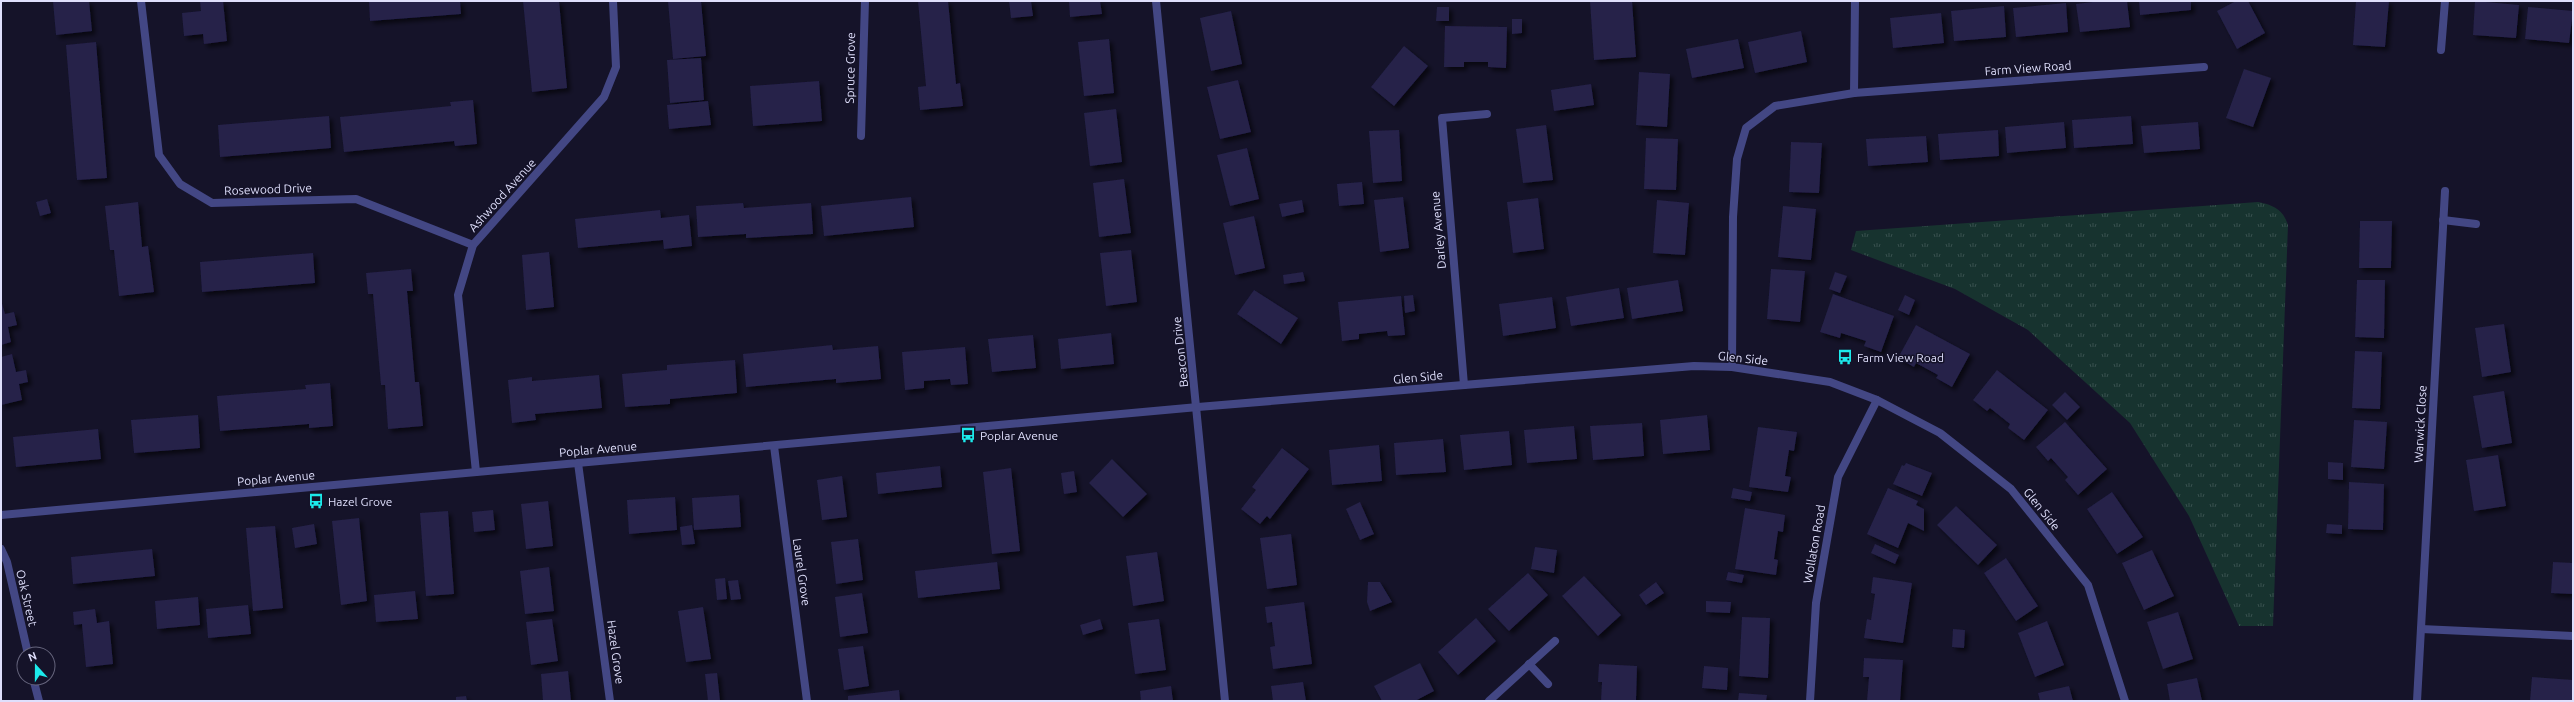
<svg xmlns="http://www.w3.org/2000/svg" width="2574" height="702" font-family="Ubuntu,sans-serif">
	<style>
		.grass { fill: url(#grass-tufts) }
		.building { fill: #252149; filter: url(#shadow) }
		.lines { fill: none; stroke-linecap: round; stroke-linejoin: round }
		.street { stroke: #434784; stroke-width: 8 }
		.labels { text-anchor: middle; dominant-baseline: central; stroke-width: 3; stroke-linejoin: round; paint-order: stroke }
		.street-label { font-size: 12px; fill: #dfdffc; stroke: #151329 }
		.poi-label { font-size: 12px; fill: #dfdffc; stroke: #151329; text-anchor: start }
	</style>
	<defs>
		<pattern id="grass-tufts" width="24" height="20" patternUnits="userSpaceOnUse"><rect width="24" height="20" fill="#17332f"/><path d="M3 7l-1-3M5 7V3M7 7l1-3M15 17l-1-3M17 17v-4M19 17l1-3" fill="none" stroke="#38504e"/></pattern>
		<filter id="shadow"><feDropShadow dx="3.5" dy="3.5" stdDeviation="2" flood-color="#0009"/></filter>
	</defs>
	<rect width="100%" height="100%" fill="#151329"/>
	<path class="grass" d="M2258,202C2273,205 2283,209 2288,225L2273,626H2239L2189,516L2130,423L2028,330L1955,289L1851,250L1856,231Z"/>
	<g class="building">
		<polygon points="53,1 89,1 92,31 56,35"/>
		<polygon points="200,1 223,1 227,41 204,44 203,34 184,36 182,13 201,11"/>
		<polygon points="369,1 460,1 461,14 370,21"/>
		<polygon points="523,1 559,1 567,88 532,92"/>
		<polygon points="668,1 701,1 706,56 673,59"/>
		<polygon points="918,1 948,1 956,84 960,83 963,106 920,110 918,87 926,86"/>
		<polygon points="1009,1 1031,1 1033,16 1011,18"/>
		<polygon points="1069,1 1100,1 1102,14 1070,17"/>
		<polygon points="1590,1 1632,1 1636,57 1594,60"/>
		<polygon points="2101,1 2127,1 2130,27 2080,32 2076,4"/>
		<polygon points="2139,1 2191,1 2191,10 2140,15"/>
		<polygon points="2236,1 2248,1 2265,33 2237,49 2217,11"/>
		<polygon points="2356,1 2389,1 2385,47 2353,45"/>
		<polygon points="2475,1 2519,5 2516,38 2473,35"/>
		<polygon points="2066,3 2068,32 2016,37 2013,8"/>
		<polygon points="2004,6 2006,37 1954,41 1951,11"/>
		<polygon points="1437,7 1449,7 1449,21 1436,21"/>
		<polygon points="2528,7 2573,11 2569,43 2525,39"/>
		<polygon points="1231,11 1242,64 1211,71 1200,18"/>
		<polygon points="1941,13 1944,43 1893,48 1890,18"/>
		<polygon points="1512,19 1522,19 1522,33 1512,34"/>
		<polygon points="1445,26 1507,27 1506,68 1488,67 1488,62 1464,62 1464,67 1444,67"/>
		<polygon points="1801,31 1807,62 1755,73 1748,42"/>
		<polygon points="1109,39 1114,93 1084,96 1078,42"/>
		<polygon points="1738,39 1744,68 1692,78 1686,49"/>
		<polygon points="96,42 107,178 77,180 66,45"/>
		<polygon points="1404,46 1428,66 1394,106 1371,87"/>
		<polygon points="701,58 704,100 670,103 667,60"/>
		<polygon points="2244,69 2271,78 2253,127 2226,118"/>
		<polygon points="1639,72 1670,74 1667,127 1636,125"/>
		<polygon points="1238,80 1251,132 1220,139 1207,87"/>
		<polygon points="819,81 822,121 753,126 750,86"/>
		<polygon points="1591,84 1594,105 1554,111 1551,90"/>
		<polygon points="473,100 477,144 455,146 454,141 344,152 340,117 451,106 450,102"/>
		<polygon points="708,101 711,125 669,129 667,105"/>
		<polygon points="1116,109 1122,162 1090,166 1084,113"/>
		<polygon points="329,116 331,148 220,157 218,125"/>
		<polygon points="2131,116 2133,144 2074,148 2072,120"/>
		<polygon points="2064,122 2066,148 2007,153 2005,127"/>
		<polygon points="2198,122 2200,149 2144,153 2141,126"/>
		<polygon points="1546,125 1553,180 1523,183 1516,129"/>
		<polygon points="1399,130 1402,181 1373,183 1369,131"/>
		<polygon points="1998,130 1999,156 1940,160 1938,134"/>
		<polygon points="1926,136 1928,162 1868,166 1866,139"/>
		<polygon points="1646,138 1678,139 1676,190 1644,189"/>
		<polygon points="1791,142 1822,143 1819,193 1789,192"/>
		<polygon points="1247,148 1259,199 1230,206 1217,155"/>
		<polygon points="1124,179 1131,233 1099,237 1093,183"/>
		<polygon points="1362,182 1364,204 1339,206 1337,184"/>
		<polygon points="911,197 914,227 824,236 821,206"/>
		<polygon points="1403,197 1409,248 1380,252 1374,200"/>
		<polygon points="1538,198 1544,249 1513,253 1507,202"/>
		<polygon points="47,199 51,213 40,216 36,202"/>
		<polygon points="1302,200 1304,212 1282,217 1279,204"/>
		<polygon points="1657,200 1689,203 1685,255 1653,253"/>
		<polygon points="138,202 142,247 148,246 154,292 119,296 114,250 110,250 105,206"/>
		<polygon points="743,203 744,208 811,203 813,234 746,238 746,234 698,237 696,206"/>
		<polygon points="1783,206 1816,209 1811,260 1778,257"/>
		<polygon points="660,210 661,218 689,215 692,246 664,249 663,240 578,248 575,219"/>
		<polygon points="1254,216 1265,268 1235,275 1223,223"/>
		<polygon points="2360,221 2392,221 2391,268 2359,268"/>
		<polygon points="1131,250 1137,302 1106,306 1100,253"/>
		<polygon points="549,252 554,307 526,310 522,255"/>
		<polygon points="313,253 315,283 202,292 200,262"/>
		<polygon points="411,269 413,291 407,291 415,382 419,382 423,426 388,429 385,385 381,385 373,294 368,294 366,273"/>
		<polygon points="1771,269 1805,271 1800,322 1767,319"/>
		<polygon points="1303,272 1305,281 1284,284 1283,275"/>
		<polygon points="1835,272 1847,276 1840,293 1829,289"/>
		<polygon points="1678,280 1683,311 1632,319 1627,288"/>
		<polygon points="2357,280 2385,280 2384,338 2355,337"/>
		<polygon points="1619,288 1624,318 1571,326 1566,297"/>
		<polygon points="1254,290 1298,318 1281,344 1237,314"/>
		<polygon points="1833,294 1894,316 1881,352 1864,346 1866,341 1841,333 1840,338 1820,332"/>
		<polygon points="1413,295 1415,311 1405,313 1404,296"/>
		<polygon points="1905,295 1915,300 1909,315 1898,310"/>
		<polygon points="1401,296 1405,335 1388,336 1387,331 1359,334 1359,339 1342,341 1338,302"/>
		<polygon points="1552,297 1556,328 1503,336 1499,304"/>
		<polygon points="1,300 5,314 14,312 17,325 8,327 11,342 1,345"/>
		<polygon points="2504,324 2511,372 2482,377 2475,328"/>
		<polygon points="1916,325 1970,354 1952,387 1936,378 1938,375 1916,363 1914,367 1898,358"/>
		<polygon points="1111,333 1114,364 1061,369 1058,339"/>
		<polygon points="1033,335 1036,368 992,372 988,339"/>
		<polygon points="832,345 833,350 878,346 881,379 836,383 836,379 746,387 743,354"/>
		<polygon points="965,347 968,384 951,385 950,379 924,381 924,388 905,390 902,352"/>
		<polygon points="2355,351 2382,352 2380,409 2352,408"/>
		<polygon points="12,354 16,372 26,370 28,382 19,384 22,400 1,405 1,357"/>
		<polygon points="735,360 737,393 670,399 670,404 625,407 622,374 667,370 667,365"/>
		<polygon points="1997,370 2048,410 2024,440 2008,428 2010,424 1990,408 1987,411 1973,400"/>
		<polygon points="599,375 602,408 535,414 536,420 512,423 508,380 532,377 532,381"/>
		<polygon points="330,383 333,426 309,428 309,424 220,431 217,396 306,389 305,385"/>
		<polygon points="2504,391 2512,443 2482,448 2473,396"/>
		<polygon points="2065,392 2080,407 2067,420 2052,405"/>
		<polygon points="198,415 200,448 134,453 131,420"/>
		<polygon points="1707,415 1710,450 1663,454 1660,420"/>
		<polygon points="2354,420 2387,422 2384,469 2351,467"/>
		<polygon points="2065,422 2107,469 2078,495 2065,480 2068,477 2051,458 2048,461 2036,447"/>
		<polygon points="1642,423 1644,456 1593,460 1590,426"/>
		<polygon points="1574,426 1577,459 1527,463 1524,430"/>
		<polygon points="1758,427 1797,432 1794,451 1789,450 1785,476 1791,477 1788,492 1749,487"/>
		<polygon points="98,429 101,459 16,467 13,437"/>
		<polygon points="1509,431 1512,465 1464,470 1460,435"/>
		<polygon points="1443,439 1446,472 1396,475 1394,443"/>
		<polygon points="1379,445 1382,481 1332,485 1329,450"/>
		<polygon points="1282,448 1309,469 1270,519 1267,516 1260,524 1241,509 1256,490 1252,487"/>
		<polygon points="2498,455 2506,506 2474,511 2466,460"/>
		<polygon points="1112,459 1147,494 1123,517 1089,483"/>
		<polygon points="2328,462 2343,463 2343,480 2328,479"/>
		<polygon points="1906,463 1932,473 1922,496 1893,484 1902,465 1904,466"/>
		<polygon points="940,466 942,487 878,494 876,473"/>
		<polygon points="1011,468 1020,551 992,554 983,472"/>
		<polygon points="1074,471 1077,492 1064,494 1061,473"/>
		<polygon points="842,476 847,517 822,520 817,480"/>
		<polygon points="2349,482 2384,484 2383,530 2348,529"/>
		<polygon points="1733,488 1752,492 1750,501 1731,498"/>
		<polygon points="1888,488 1918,501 1916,505 1924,509 1924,531 1908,523 1898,548 1867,534"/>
		<polygon points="2112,492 2143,537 2117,554 2087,509"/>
		<polygon points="739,495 741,527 694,530 692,498"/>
		<polygon points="675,497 677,530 629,534 627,500"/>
		<polygon points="548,501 553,546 526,549 521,504"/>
		<polygon points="1360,502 1374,534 1360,540 1346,509"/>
		<polygon points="1956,506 1997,545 1978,565 1937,525"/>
		<polygon points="1745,508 1785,515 1783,532 1778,531 1774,559 1778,560 1776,575 1735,569"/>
		<polygon points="493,510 495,530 474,532 472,512"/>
		<polygon points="448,511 454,594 426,596 420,513"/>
		<polygon points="359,518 367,601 341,605 332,521"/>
		<polygon points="314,524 317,544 295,548 292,528"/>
		<polygon points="2327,524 2342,525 2342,534 2326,533"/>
		<polygon points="692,525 695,544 682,545 680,527"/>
		<polygon points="275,526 283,608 253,611 246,528"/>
		<polygon points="1291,534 1297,585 1267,589 1260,538"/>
		<polygon points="858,539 863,580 836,584 831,542"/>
		<polygon points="1875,544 1899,555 1895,564 1871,553"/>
		<polygon points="1535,547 1557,550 1554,573 1531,569"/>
		<polygon points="152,549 155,576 73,584 71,557"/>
		<polygon points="2152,550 2174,596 2144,610 2122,563"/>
		<polygon points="1157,552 1164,601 1133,606 1126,556"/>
		<polygon points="2006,558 2038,606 2016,621 1984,573"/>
		<polygon points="997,562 1000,589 918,598 915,571"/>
		<polygon points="2553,562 2573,563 2573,594 2551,593"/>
		<polygon points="549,567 554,611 525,614 520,571"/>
		<polygon points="1728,572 1744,575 1742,583 1726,580"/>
		<polygon points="1528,573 1548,595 1509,631 1488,609"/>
		<polygon points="1584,576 1621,615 1598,636 1562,596"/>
		<polygon points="1873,577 1912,583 1903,643 1864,638 1867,619 1871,620 1875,594 1871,593"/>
		<polygon points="725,578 727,599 717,600 715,579"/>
		<polygon points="738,580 741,599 731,600 728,581"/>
		<polygon points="1368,582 1380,582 1392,602 1370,611 1367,602"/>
		<polygon points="1656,582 1664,593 1646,605 1639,595"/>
		<polygon points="415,591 418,619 376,622 374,595"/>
		<polygon points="862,593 868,633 840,637 835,597"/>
		<polygon points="198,597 200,625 157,629 155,601"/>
		<polygon points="1706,601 1731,602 1730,613 1706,612"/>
		<polygon points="1304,602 1312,664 1273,669 1270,647 1275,646 1272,622 1267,623 1265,607"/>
		<polygon points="248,605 251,634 208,638 206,609"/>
		<polygon points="703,607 711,659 686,662 678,611"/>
		<polygon points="95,609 97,623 109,621 113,664 86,667 82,624 74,625 73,612"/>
		<polygon points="2178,612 2193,659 2163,669 2147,622"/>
		<polygon points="1742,617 1770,618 1768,678 1739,676"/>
		<polygon points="1476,618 1496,641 1458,675 1438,652"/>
		<polygon points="552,619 558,661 531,665 526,622"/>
		<polygon points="1100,619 1103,629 1083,635 1080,625"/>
		<polygon points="1159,619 1166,670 1135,674 1128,623"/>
		<polygon points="2047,621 2064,665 2035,677 2018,633"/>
		<polygon points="1953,629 1965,630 1964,648 1952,647"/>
		<polygon points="863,646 869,686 844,690 838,649"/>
		<polygon points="1864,658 1903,660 1900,701 1867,701 1869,677 1863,677"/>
		<polygon points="1420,663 1434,691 1415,701 1382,701 1374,686"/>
		<polygon points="1599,664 1637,666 1636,701 1601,701 1602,682 1598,682"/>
		<polygon points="1704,666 1728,668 1727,690 1702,688"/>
		<polygon points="568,671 571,701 543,701 541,674"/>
		<polygon points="717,673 720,701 708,701 705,674"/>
		<polygon points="2532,677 2573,680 2573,701 2530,701"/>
		<polygon points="2197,678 2202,701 2170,701 2167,684"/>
		<polygon points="1303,682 1306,701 1273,701 1271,686"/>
		<polygon points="1171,686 1173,701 1141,701 1140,691"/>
		<polygon points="2069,686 2073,701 2040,701 2038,693"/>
		<polygon points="899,690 900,701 848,701 848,696"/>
		<polygon points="1739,693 1767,695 1766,701 1738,701"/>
		<polygon points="466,696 467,701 456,701 456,697"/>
	</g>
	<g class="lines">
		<g class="street">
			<polyline points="141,1 159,155 180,184 212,203 356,199 473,245"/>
			<polyline points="1156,1 1225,701"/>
			<polyline points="2441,50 2445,1"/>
			<polyline points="1854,93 1855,1"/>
			<polyline points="861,136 865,1"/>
			<polyline points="2443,220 2476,224"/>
			<polyline points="1732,367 1733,217 1737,159 1746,128 1775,106 1854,93 2204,67"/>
			<polyline points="1464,385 1442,118 1487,114"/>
			<polyline points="774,446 807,701"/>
			<polyline points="578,463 610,701"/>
			<polyline points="476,472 458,295 473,245 604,97 616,67 613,1"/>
			<polyline points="1,515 1198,407 1694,366 1732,367 1830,382 1877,400 1940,433 2011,489 2088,585 2125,701"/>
			<polyline points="1,549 7,562 28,654"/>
			<polyline points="2421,629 2573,636"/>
			<polyline points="1529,664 1548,684"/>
			<polyline points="33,678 39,701"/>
			<polyline points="1489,701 1555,641"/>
			<polyline points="1810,701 1816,603 1838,477 1877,400"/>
			<polyline points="2417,701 2445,191"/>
		</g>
	</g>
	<defs>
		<g id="bus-bare" transform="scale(1.2)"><path d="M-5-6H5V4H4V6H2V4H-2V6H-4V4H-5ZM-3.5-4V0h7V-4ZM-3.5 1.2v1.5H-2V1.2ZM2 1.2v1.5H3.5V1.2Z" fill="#1ceaeb" stroke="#151329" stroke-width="2.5" paint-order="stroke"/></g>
	</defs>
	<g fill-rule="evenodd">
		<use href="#bus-bare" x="1845" y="357"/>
		<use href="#bus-bare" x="968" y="435"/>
		<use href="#bus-bare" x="316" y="501"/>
	</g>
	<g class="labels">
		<g class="street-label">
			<text transform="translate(850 68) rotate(-89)">Spruce Grove</text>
			<text transform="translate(2028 68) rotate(-4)">Farm View Road</text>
			<text transform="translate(268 189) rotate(-2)">Rosewood Drive</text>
			<text transform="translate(502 195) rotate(-48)">Ashwood Avenue</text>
			<text transform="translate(1438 230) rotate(-95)">Darley Avenue</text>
			<text transform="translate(1180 352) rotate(-96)">Beacon Drive</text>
			<text transform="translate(1743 358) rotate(6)">Glen Side</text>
			<text transform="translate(1418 377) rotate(-5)">Glen Side</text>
			<text transform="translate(2420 424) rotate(-87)">Warwick Close</text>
			<text transform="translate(598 449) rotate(-5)">Poplar Avenue</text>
			<text transform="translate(276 478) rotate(-5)">Poplar Avenue</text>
			<text transform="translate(2042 509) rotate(51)">Glen Side</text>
			<text transform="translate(1814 544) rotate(-80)">Wollaton Road</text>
			<text transform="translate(802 572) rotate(82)">Laurel Grove</text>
			<text transform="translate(27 598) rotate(77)">Oak Street</text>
			<text transform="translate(616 652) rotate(82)">Hazel Grove</text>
		</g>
		<g class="poi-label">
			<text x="1857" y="357">Farm View Road</text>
			<text x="980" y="435">Poplar Avenue</text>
			<text x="328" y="501">Hazel Grove</text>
		</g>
	</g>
	<rect width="2574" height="702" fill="none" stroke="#dfdffc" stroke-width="4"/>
	<g transform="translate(36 666) rotate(339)"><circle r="19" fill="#151329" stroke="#66657d"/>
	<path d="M0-3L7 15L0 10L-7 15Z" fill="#1ceaeb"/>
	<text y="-6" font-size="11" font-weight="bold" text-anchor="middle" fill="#dfdffc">N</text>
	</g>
</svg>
